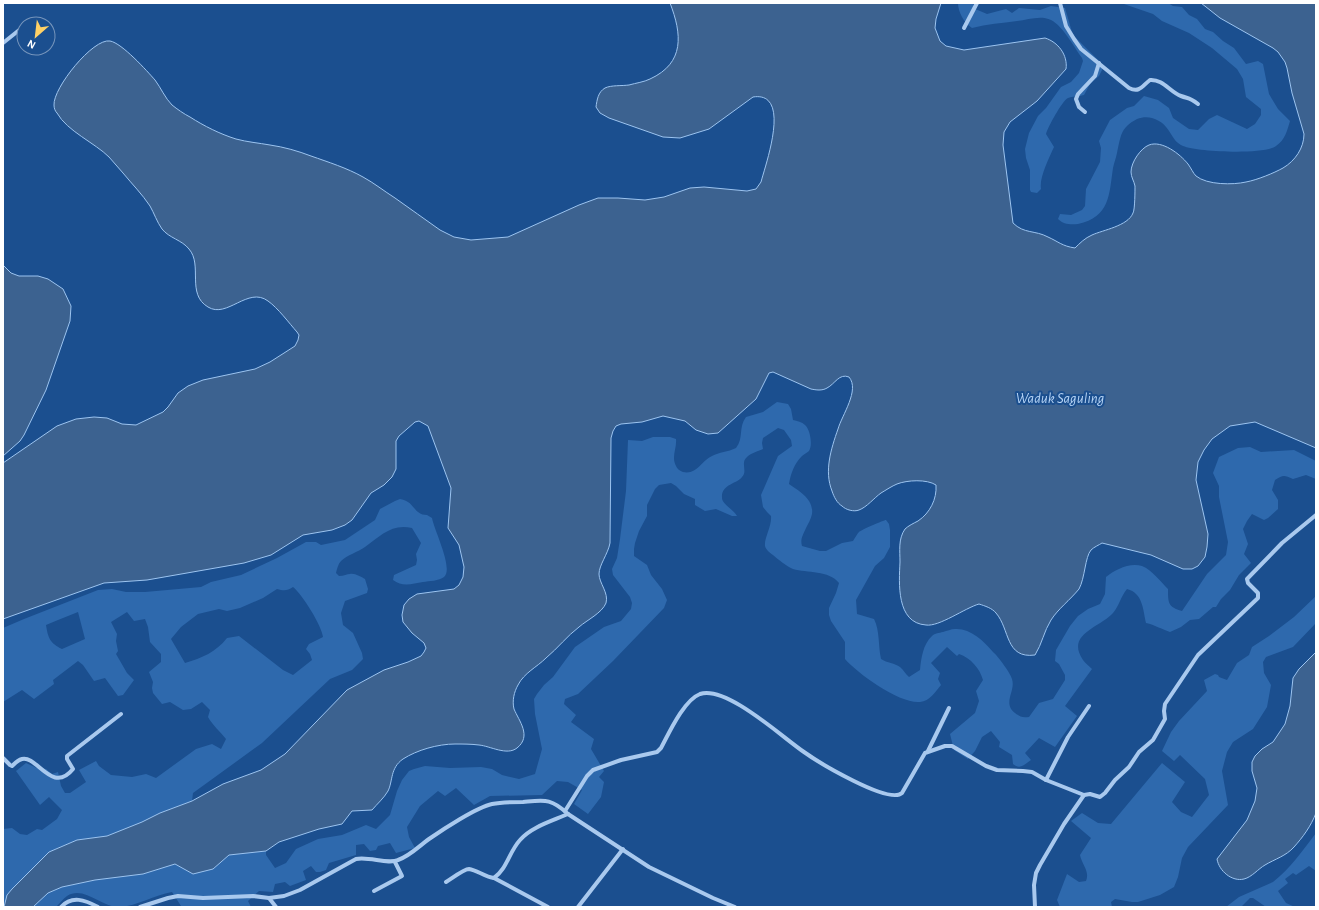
<svg xmlns="http://www.w3.org/2000/svg" width="1319" height="910" font-family="'Alegreya Sans',sans-serif">
	<style>
		.green { fill: #2e69ad; fill-rule: evenodd }
		.water { fill: #3c6290; stroke: #9cc4f0 }
		.lines { fill: none; stroke-linecap: round; stroke-linejoin: round }
		.street { stroke: #a9c9ee; stroke-width: 4 }
		.labels { text-anchor: middle; dominant-baseline: central; stroke-width: 4; stroke-linejoin: round; paint-order: stroke }
		.water-label { font-size: 15px; font-style: italic; fill: #b5d3f5; stroke: #1b4f8f }
	</style>
	<rect width="100%" height="100%" fill="#1b4f8f"/>
	<g class="green">
		<path d="M958,3H974L973,8L987,14L1006,9L1012,13L1019,8L1040,10L1051,6L1065,8L1072,32L1075,37L1104,66L1099,76L1090,84L1084,95C1078,97 1072,96 1068,98C1062,101 1048,127 1046,134L1054,147C1049,158 1039,178 1041,189L1037,193L1031,192L1030,190V170L1026,158L1025,149L1029,133L1038,116L1046,108L1061,87L1071,82L1079,73L1083,61L1082,58C1074,47 1063,26 1051,20C1040,15 1028,20 1017,21C1002,23 987,24 972,28C964,23 958,12 958,3Z"/>
		<path d="M1121,3H1168L1173,6L1182,7L1189,15L1197,19L1205,29L1213,32L1223,41L1234,48L1246,64L1258,61L1263,64L1269,94L1278,109L1290,121C1287,131 1285,140 1276,146C1265,155 1197,152 1183,146C1169,140 1172,124 1152,118C1148,117 1142,117 1137,119C1120,128 1121,136 1117,153C1116,158 1114,163 1113,168C1109,195 1110,217 1078,224C1070,225 1063,224 1058,219L1060,214L1071,215L1082,210L1085,206L1086,189L1100,162L1101,148L1099,141L1110,120L1127,108L1134,106L1144,96L1158,100L1169,108L1173,118L1189,129L1198,130L1209,119L1217,115L1247,129L1255,124L1261,115V109L1246,97L1243,79L1237,69L1212,48L1189,33L1162,21L1153,14Z"/>
		<path d="M777,402L788,404L791,409L793,420C797,421 802,422 805,425C810,429 813,445 809,451C807,453 804,454 802,456C794,464 791,473 789,484C799,491 814,499 812,514C811,519 808,524 806,528C803,535 800,539 802,546L820,551H826L842,543L853,541C855,538 857,534 859,532C861,530 884,520 886,520L889,524L890,530V547L884,558L875,566L856,600L857,614L874,619C880,631 878,645 881,659C887,663 895,663 900,667C904,670 905,674 909,677L920,670C921,659 923,644 932,636C935,633 939,633 943,632C947,631 951,629 955,629C970,628 984,641 993,652C998,656 1011,674 1012,679C1016,691 1002,703 1015,713C1020,717 1023,718 1029,717L1039,703L1053,699L1065,680V675L1059,664L1055,661L1056,650L1070,626L1078,616L1088,609L1100,604L1105,594L1106,577C1114,570 1130,562 1142,566C1152,570 1161,582 1168,589C1168,603 1168,607 1182,611L1207,574L1226,555L1228,542L1219,497V486L1213,473L1219,457L1238,448L1250,447L1261,452L1294,450L1316,461V479L1306,475L1293,479C1284,475 1283,475 1275,480L1272,490L1278,500V509L1268,518L1264,520L1252,514L1247,521L1243,529L1248,544L1244,554L1251,563L1239,575L1230,590L1221,599L1216,607H1213L1199,619L1190,620L1181,627L1170,632C1161,629 1155,625 1146,623C1143,610 1143,593 1127,589C1121,596 1119,606 1113,613C1101,627 1065,634 1083,660C1085,663 1089,666 1092,669L1065,706L1077,716L1055,747L1039,738L1025,753L1031,760C1024,765 1020,770 1013,764L1012,755L999,747L1000,742L991,731L982,737L975,751L968,759L954,750L950,734L975,713L979,701L976,691L983,680C980,669 971,658 959,654L957,656L947,647L931,663L940,673L938,679L941,685C935,692 930,701 920,702C900,704 858,674 845,659V642L831,621L829,615V608L836,593L839,583C829,570 807,573 793,569C786,566 779,560 773,555C770,553 766,550 765,546C764,538 772,526 771,516L767,512L763,507L761,495L778,456L792,446L791,440L784,430L778,428L763,438L762,443L763,449C759,451 751,453 747,457C740,463 748,471 742,477C737,484 721,484 722,498C722,504 734,510 737,516H732L716,509L705,511L695,505V499L684,494L676,486L671,483L659,485L655,489L647,505V516L639,531L635,543L634,549V556L647,565L651,575L662,589L667,600L664,608L613,661L578,694L565,699L564,704L576,715L571,722L594,739L591,749L604,771L599,777L604,782L601,797L588,814L574,804L582,790L568,782L557,781L542,795L490,796L474,805L456,788L445,796L438,791L420,806L407,827L409,837L415,848L396,853L390,843L378,846L376,850L370,851L364,844L356,845V855L329,863L326,870L320,872H316L311,866L303,871L306,880L290,886L285,882L275,884L273,892L259,891L248,901L251,907H212L209,906L207,907H180L181,906L172,892C154,895 138,906 119,907C102,908 84,885 67,896C63,899 59,904 56,907H33L48,893L62,887L95,880L143,874L175,864L193,874L213,869L229,855L266,851V855L275,868L286,863L296,849L318,839L342,835L366,825L376,829L390,815L397,791L402,780L409,771L414,769L425,766L450,768L481,767L492,769L502,775L519,779L535,774L542,749L535,714L534,699L537,694L544,685L553,677L575,647L604,627L621,621L631,609L632,603L630,597L613,575L612,569L617,558L620,539L626,491L628,440L642,441L653,437H670L676,439C677,448 671,457 676,466C677,469 680,471 683,472C697,475 701,461 712,456C719,452 728,452 736,448C744,438 738,428 746,417L763,412Z"/>
		<path d="M400,499C415,501 413,515 427,515L432,518C434,530 454,569 444,577C439,581 429,581 423,582C412,584 402,587 393,580L394,575L416,565L417,560L416,554L421,543L412,528C392,523 380,536 365,547C358,552 347,555 341,561C338,564 337,569 336,573L339,576C344,576 347,574 350,574C355,573 361,577 365,579L368,589L367,593L345,601L341,613L343,625L353,633L362,653L363,659L352,670L330,679L262,743L193,793L192,801L160,813L143,822L107,836L77,840L49,852L12,889L5,902L4,907H3V829L12,828L20,834L27,835L37,829L42,830L57,819L62,810L49,797L40,805L16,771L26,763L37,768L46,769L52,774L58,772L61,786L65,793H70L86,782L79,770L96,761L99,766L111,775L132,777L146,774L156,778L196,749L212,744L221,749L226,739C220,731 213,726 208,717L210,710L202,702L191,709L183,710L170,702L162,704L153,693L152,688L153,682L149,672L161,662V654L150,642L148,627L145,619L134,621L127,612L111,622L117,634L116,641L118,651L116,654L127,673L134,680L123,695L118,696L105,678L94,681L83,665L78,661L53,680L54,684L34,699L22,690L3,702V628L24,619L98,590L112,589L126,592H145L201,587L211,582L241,575L277,558L306,542H316L321,545L345,540L375,520L380,509L395,501ZM293,587C302,594 322,626 323,637L309,644L306,649L310,654L312,660L293,675L283,670L239,636L227,638C216,652 202,658 185,663L171,639L181,627L198,614L219,609L227,611L240,608L263,598L277,589C284,591 287,591 293,587ZM78,612L85,639L62,649C50,643 48,638 46,625L58,620Z"/>
		<path d="M1316,596V623L1293,647L1266,657L1263,662L1264,673L1271,685L1267,707L1253,729L1233,742L1227,752L1222,771L1228,805L1188,847L1182,858L1178,877L1174,887L1160,895L1138,902H1132L1115,899L1111,902L1112,907H1060L1057,900L1067,874L1079,882L1086,881C1090,871 1082,865 1080,855L1091,838L1071,821L1082,813L1098,823L1111,824L1162,763L1185,782L1172,802L1181,812L1192,817L1209,795L1205,779L1180,755L1174,761L1162,751L1171,732L1179,721L1207,691L1204,680L1215,674L1218,675L1219,677L1227,680L1237,663L1249,655L1252,647L1269,636L1294,617Z"/>
		<path d="M1316,833V871L1309,866L1296,875L1293,873L1285,879L1288,883L1278,891L1286,903L1295,907H1266L1253,898H1250L1241,907H1226L1239,897L1273,882C1290,869 1303,850 1316,833Z"/>
	</g>
	<g class="water">
		<path d="M670,3H941L936,19L935,28L940,41L946,46L964,50L1045,38C1058,42 1068,55 1066,69L1037,101L1010,122L1004,132L1003,145L1013,223C1024,234 1035,230 1048,237C1059,242 1062,246 1075,248C1080,243 1085,238 1092,235C1103,230 1128,226 1133,213C1135,210 1135,189 1135,186C1134,181 1131,177 1131,172C1131,162 1141,148 1149,145C1162,140 1180,154 1188,164C1191,168 1193,173 1196,176C1207,185 1233,185 1246,182C1257,180 1274,173 1283,168C1295,161 1304,148 1304,134L1292,93L1287,68L1285,62L1278,52L1273,48L1220,18L1201,3H1316V448L1255,422L1230,426L1212,439L1204,450L1198,462L1196,480L1208,534L1207,547L1205,557L1198,566L1192,569H1183L1151,555L1102,543C1099,545 1094,547 1091,550C1085,557 1085,578 1079,589C1070,600 1058,609 1051,620C1044,631 1042,644 1035,655C1005,659 1010,629 996,613C992,608 985,606 979,604C965,608 939,627 926,625C896,623 899,583 900,562C900,551 898,539 905,529C908,526 914,523 918,521C930,513 937,499 936,485C927,479 907,480 897,484C892,486 886,490 881,493C874,498 867,507 859,510C854,512 846,510 842,506C837,503 834,497 832,491C824,471 831,449 838,429C842,415 860,390 849,377C839,373 835,384 827,388C822,391 816,390 811,389L773,372L769,373L756,399L718,433L708,434L696,430L685,421L663,416L642,422L621,424L616,426L613,431L611,438L610,543C608,554 599,565 599,574C599,583 609,593 606,603C602,613 587,620 579,627C567,636 558,648 546,658C537,667 524,673 518,685C514,692 512,701 514,709C519,721 532,736 517,748C507,756 490,746 479,745C471,744 463,744 455,744C438,744 417,750 403,759C390,768 393,781 388,791C384,798 377,804 372,810L352,811L342,824L319,829L279,842L266,851L229,855L213,869L193,874L175,864L143,874L95,880L62,887L48,893L33,907H4L7,895L12,889L49,852L77,840L107,836L142,822L160,813L192,801L223,784L261,770L285,754L347,690L384,670L408,662L421,656L424,652L426,648L424,643L412,633L403,622L402,615L404,605L409,599L417,594L454,589L459,585L463,577L464,567L459,545L448,528L451,488L428,426L419,421L415,422L399,436L396,441V469L392,477L384,485L371,493L352,520L345,525L332,530L303,535L271,555L244,563L147,580L104,583L3,619V463L57,426L76,419L94,417L107,418L122,424L136,425L163,412L168,407L178,393L188,386L203,380L255,369L270,362L295,346L298,340L299,335L297,332C289,323 278,308 268,301C248,286 227,319 208,307C186,294 203,265 189,249C182,240 169,238 162,229C157,222 154,213 150,206C142,194 132,184 123,173C118,168 114,162 109,157C95,143 67,131 57,113C55,111 54,108 54,105C53,88 93,38 110,41C122,43 147,71 155,80C161,88 165,98 172,105C177,109 184,114 190,117C204,126 220,134 236,139C247,142 259,143 270,145C284,147 298,151 311,156C328,162 347,168 363,177C374,183 384,191 395,198C410,209 425,219 440,230L454,237L471,240L508,237L579,205L598,198H618L645,200L664,197L690,188L704,187L747,191L756,189L761,182C766,163 792,91 753,97L709,129L680,138L663,137L609,118L600,113L596,107C597,100 598,92 605,88C611,85 622,86 629,85C636,83 644,82 650,79C685,63 682,34 670,3Z"/>
		<polygon points="3,265 11,273 19,276 38,276 48,279 63,289 71,306 70,321 46,390 24,435 20,441 3,456"/>
		<path d="M1316,652V813C1311,826 1303,837 1294,847C1286,856 1275,859 1265,865C1258,869 1252,877 1244,879C1232,882 1219,871 1217,859L1247,820L1255,801L1257,788L1252,771V762L1255,756L1262,749L1273,742L1285,724L1290,706L1293,678L1299,669Z"/>
	</g>
	<g class="lines">
		<g class="street">
			<path d="M1060,3L1066,26L1074,39L1081,49L1129,88C1140,93 1142,86 1150,80C1163,79 1170,92 1181,96C1189,99 1189,97 1198,104"/>
			<polyline points="964,28 977,3"/>
			<polyline points="3,43 23,27"/>
			<polyline points="1085,112 1079,107 1076,99 1078,94 1095,76 1099,63"/>
			<polyline points="928,751 949,708"/>
			<path d="M3,758L10,765L12,766C15,763 18,760 22,759C37,755 52,795 73,769L67,759V756L121,714"/>
			<polyline points="1046,780 1068,737 1089,706"/>
			<path d="M565,811L587,776L593,770L621,760L657,752L661,748C669,733 684,700 700,694C726,685 782,737 804,752C818,762 889,805 902,793L925,753L945,746H952L986,766L997,770L1023,771L1032,772L1046,780L1084,795L1090,794L1100,797L1105,793L1115,780L1129,767L1139,752L1153,740L1165,719L1164,711L1165,704L1198,655L1258,598V593L1248,583L1247,579L1282,543L1316,515"/>
			<polyline points="494,878 548,907"/>
			<path d="M446,882C451,879 464,869 469,869C477,870 485,877 494,878C507,869 509,852 520,840C531,827 552,821 568,814"/>
			<polyline points="374,891 402,876 395,862"/>
			<polyline points="269,898 276,907"/>
			<path d="M61,907C72,895 85,900 98,907"/>
			<path d="M140,907L168,898L178,896L203,898L253,896L269,898L284,896L300,890L356,859C369,856 388,865 398,860C410,856 419,846 429,839C442,830 477,807 492,804C502,802 513,802 523,802C545,800 551,798 568,814L649,867L713,898L735,907"/>
			<polyline points="578,907 623,849"/>
			<polyline points="1035,907 1034,885 1036,873 1040,865 1064,824 1084,795"/>
		</g>
	</g>
	<g class="labels">
		<g class="water-label">
			<text x="1060" y="398">Waduk Saguling</text>
		</g>
	</g>
	<rect width="1319" height="910" fill="none" stroke="#ffffff" stroke-width="8"/>
	<g transform="translate(36 36) rotate(208)"><circle r="19" fill="#1b4f8f" stroke="#7695bc"/>
	<path d="M0-3L7 15L0 10L-7 15Z" fill="#ffd166"/>
	<text y="-6" font-size="11" font-weight="bold" text-anchor="middle" fill="#ffffff">N</text>
	</g>
</svg>
